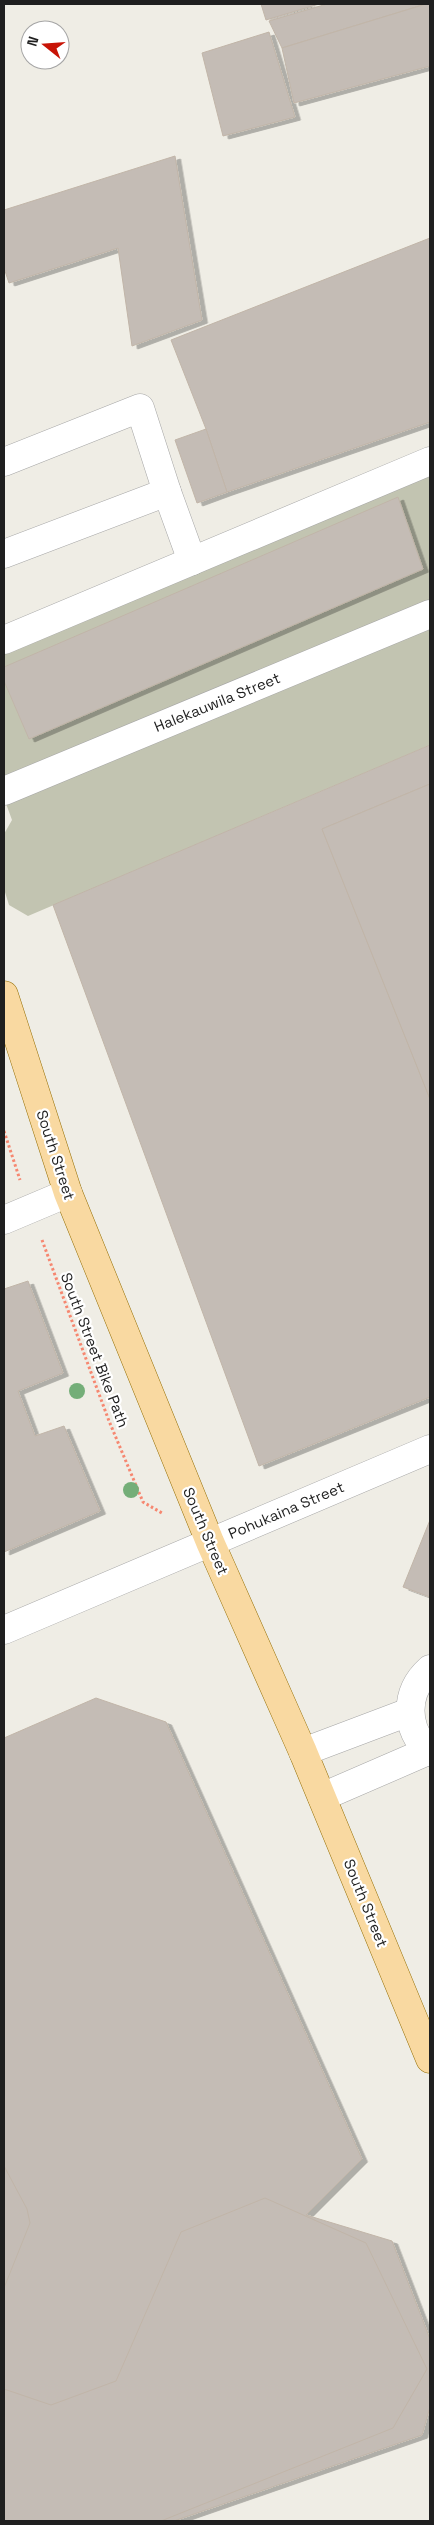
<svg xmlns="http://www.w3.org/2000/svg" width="434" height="2525" font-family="'Space Grotesk',sans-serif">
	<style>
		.construction { fill: #c2c4b1 }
		.building { fill: #c4bcb5; stroke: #c1b5a8; filter: url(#shadow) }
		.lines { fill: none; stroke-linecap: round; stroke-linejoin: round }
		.minor-casing { stroke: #a6a6a6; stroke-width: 29 }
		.major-casing { stroke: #956f05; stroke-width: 29 }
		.path { stroke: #f68770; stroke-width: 3; stroke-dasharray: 2.5 2.5; stroke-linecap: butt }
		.minor { stroke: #fff; stroke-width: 28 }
		.major { stroke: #f9d9a1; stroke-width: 28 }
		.tree { fill: #74ae78 }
		.labels { text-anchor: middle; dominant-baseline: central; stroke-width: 4.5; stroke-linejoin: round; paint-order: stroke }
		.street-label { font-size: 15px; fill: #1f1f1f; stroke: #fff }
	</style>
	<defs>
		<filter id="shadow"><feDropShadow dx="5.5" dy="3" stdDeviation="0" flood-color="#0004"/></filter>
	</defs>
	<rect width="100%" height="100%" fill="#efede5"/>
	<polygon class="construction" points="430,472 430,745 28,916 9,905 4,889 4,834 12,820 4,798 4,648"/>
	<g class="building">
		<polygon points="261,4 319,4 266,20"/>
		<polygon points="327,4 426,4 282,48 269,21"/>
		<polygon points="426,4 430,4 430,66 294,103 282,48"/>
		<polygon points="269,32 295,117 223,136 202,53"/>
		<polygon points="175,156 202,320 132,346 118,248 9,283 4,268 4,210"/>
		<polygon points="430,238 430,422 227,492 206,429 171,340"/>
		<polygon points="206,429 227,492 197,503 175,440"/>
		<polygon points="398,497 423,569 29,739 4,681 4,667"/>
		<polygon points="430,745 430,784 322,829 430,1099 430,1397 259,1466 53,905"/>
		<polygon points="430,784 430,1099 322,829"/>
		<polygon points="28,1281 63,1373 18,1391 35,1436 64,1426 100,1511 4,1552 4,1289"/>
		<polygon points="430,1520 430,1597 403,1587"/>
		<polygon points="96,1698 166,1722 362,2159 306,2215 392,2241 430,2339 430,2407 422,2435 174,2521 4,2521 4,1738"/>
		<polygon points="4,2166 27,2209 30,2223 4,2288"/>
		<polygon points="265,2198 366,2243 427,2369 393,2428 161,2521 4,2521 4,2389 51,2405 116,2381 181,2232"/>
	</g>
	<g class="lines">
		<g class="minor-casing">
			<g id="minor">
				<polyline points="4,462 140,408 167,492 4,554"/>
				<polyline points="167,492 192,561"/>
				<polyline points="4,640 430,461"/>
				<polyline points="4,791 430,614"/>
				<polyline points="4,1220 68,1193"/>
				<polyline points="4,1630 430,1449"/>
				<path d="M430,1669C404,1692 404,1729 430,1752"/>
				<polyline points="303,1752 409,1712"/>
				<polyline points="322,1797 428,1751"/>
			</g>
		</g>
		<g class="major-casing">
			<polyline id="major" points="4,995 68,1193 210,1542 303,1752 430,2059"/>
		</g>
		<g class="path">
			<polyline points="4,1131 20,1180"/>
			<polyline points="42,1240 109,1421 143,1502 162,1513"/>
		</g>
		<use href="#minor" class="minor"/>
		<use href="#major" class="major"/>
	</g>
	<g class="tree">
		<circle cx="77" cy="1391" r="8"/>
		<circle cx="131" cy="1490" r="8"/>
	</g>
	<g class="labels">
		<g class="street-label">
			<text transform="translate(217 702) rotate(-22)">Halekauwila Street</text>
			<text transform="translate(56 1155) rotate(72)">South Street</text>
			<text transform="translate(95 1350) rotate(69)">South Street Bike Path</text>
			<text transform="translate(286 1510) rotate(-23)">Pohukaina Street</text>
			<text transform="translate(206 1531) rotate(67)">South Street</text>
			<text transform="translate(366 1903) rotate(68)">South Street</text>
		</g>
	</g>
	<rect width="434" height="2525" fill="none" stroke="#1f1f1f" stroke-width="10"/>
	<g transform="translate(45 45) rotate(287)"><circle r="24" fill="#ffffff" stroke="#a5a5a5"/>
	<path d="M0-4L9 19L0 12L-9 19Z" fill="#c81406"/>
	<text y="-8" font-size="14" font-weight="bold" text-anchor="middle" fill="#1f1f1f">N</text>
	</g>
</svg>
